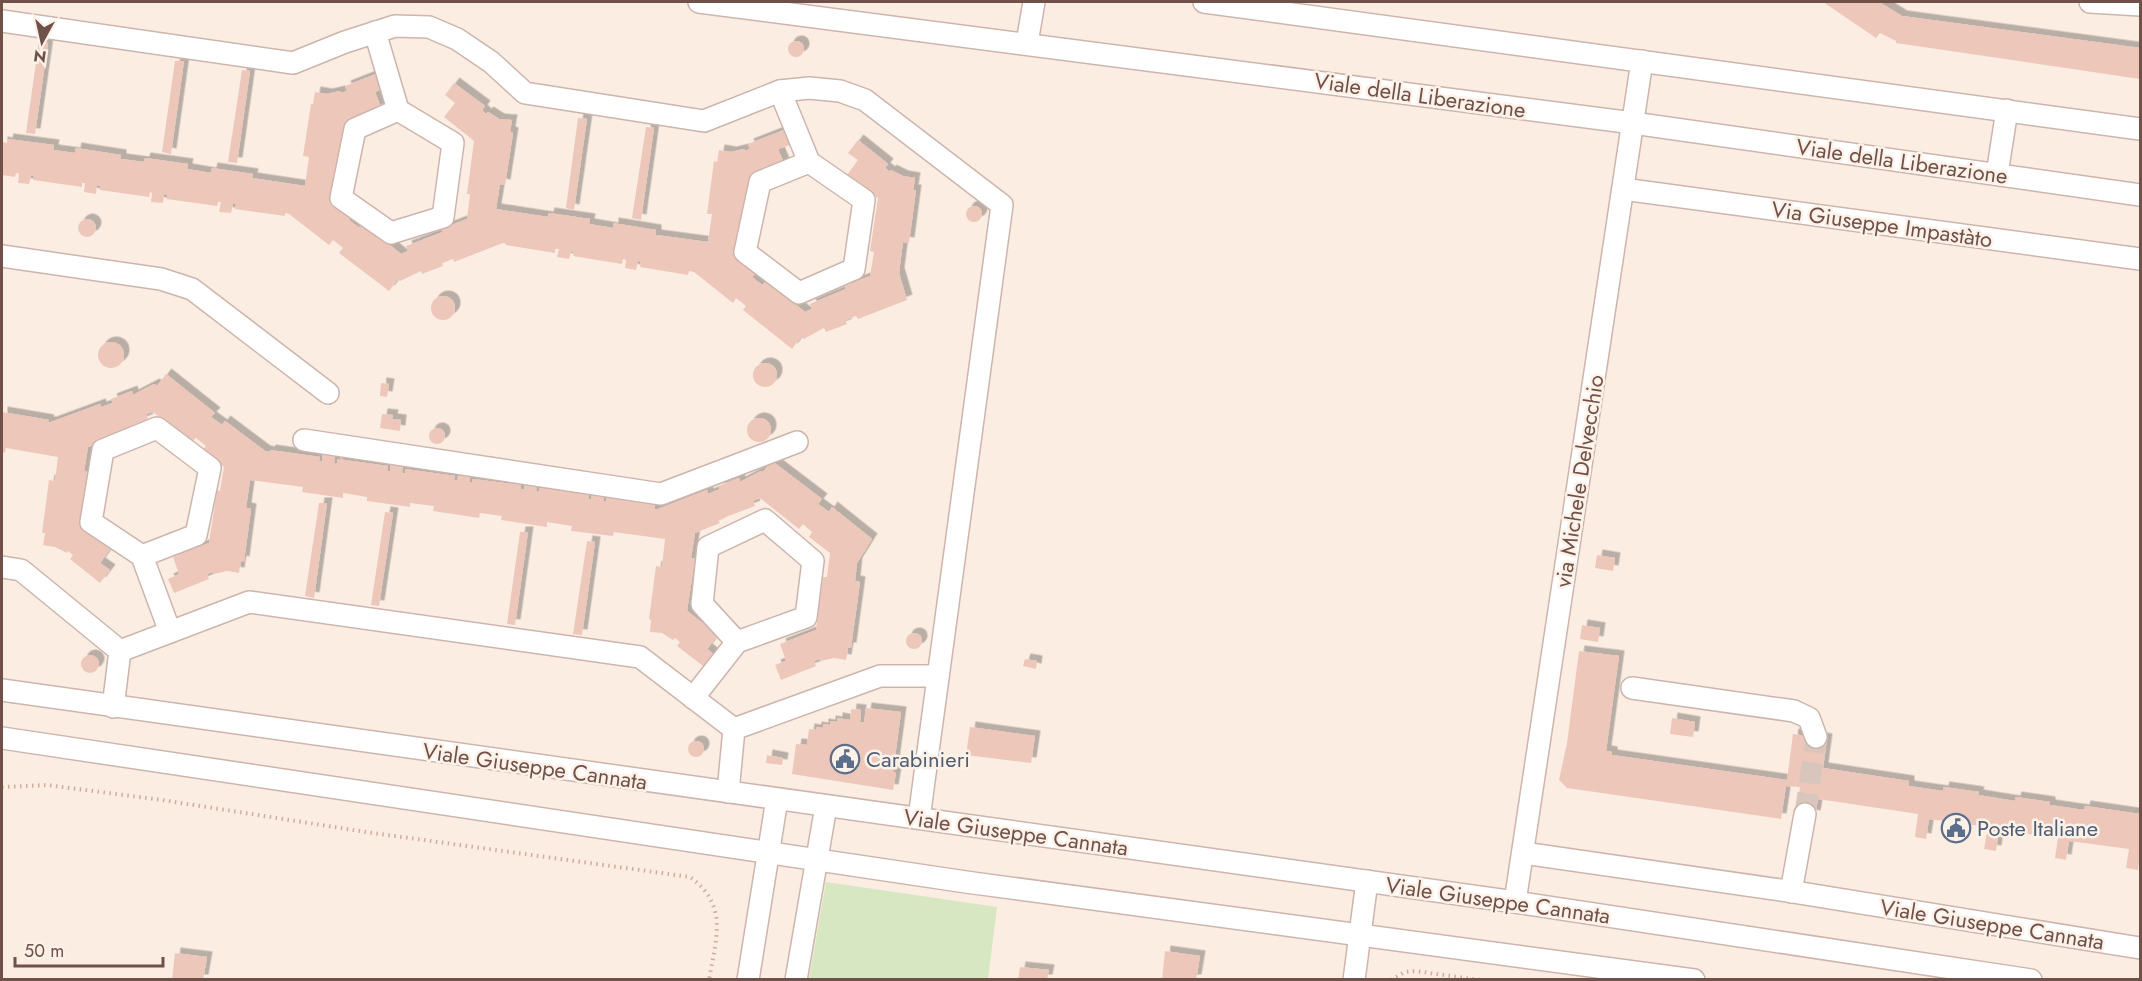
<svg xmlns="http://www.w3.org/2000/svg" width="2142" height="981" font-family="Jost,sans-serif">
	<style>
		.green { fill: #d7e7c2 }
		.building { fill: #eec7bb; filter: url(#shadow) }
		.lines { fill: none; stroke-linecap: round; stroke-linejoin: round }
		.minor-tunnel { stroke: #d8c6bc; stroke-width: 21; stroke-dasharray: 21 10; stroke-linecap: butt }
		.minor-casing { stroke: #cdb5ad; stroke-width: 24 }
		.path { stroke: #d3aa9f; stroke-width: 4; stroke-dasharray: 1.5 4.5; stroke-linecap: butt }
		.minor { stroke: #fff; stroke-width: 21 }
		.labels { text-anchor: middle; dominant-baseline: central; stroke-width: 5; stroke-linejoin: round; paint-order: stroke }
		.street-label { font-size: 22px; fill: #70514a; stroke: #fef1e8 }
		.service-label { font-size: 22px; fill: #4e5e75; stroke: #fef1e8; text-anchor: start }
	</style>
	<defs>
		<filter id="shadow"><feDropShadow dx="5.5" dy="-5.5" stdDeviation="0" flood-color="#0004"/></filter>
	</defs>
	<rect width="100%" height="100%" fill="#fbede2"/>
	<polygon class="green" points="826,882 997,907 988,979 809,979"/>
	<g class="building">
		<polygon points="1823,2 1879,2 1902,16 2140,48 2140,79 1896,43 1896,41 1880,33 1876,38"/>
		<circle cx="796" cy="49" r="8"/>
		<polygon points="39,41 48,43 35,134 26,133"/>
		<polygon points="175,61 184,61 171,154 162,152"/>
		<polygon points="242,70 250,71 237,163 228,162"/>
		<polygon points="381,72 386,87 375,92 381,108 345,122 338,175 334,175 331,199 352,215 349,220 359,228 362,223 401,254 408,251 406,246 443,232 441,229 467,219 470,194 467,194 474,141 444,117 455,103 445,95 454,83 485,106 482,110 486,114 488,112 499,119 512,120 510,132 513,133 505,185 500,184 496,209 548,217 549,213 590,219 589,224 613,228 613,223 656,230 656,235 708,242 712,214 707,214 714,161 717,162 719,150 731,152 744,149 745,151 750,149 748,144 784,130 790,145 778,149 785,166 749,180 741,233 738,232 734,256 756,273 752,277 762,285 766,281 805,312 812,309 810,304 846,289 845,286 870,276 874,252 870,251 878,198 847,175 858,160 848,153 858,140 888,164 885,168 890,172 891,170 903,176 915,178 913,190 916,190 909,243 903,242 899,273 907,300 858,319 856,316 845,320 847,324 826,332 824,328 804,339 801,337 792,349 743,310 746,306 736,298 733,303 694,272 689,271 688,275 640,267 641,262 638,261 636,270 625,268 626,260 623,259 622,264 573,256 574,252 571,252 569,259 557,257 559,249 555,249 555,253 506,245 506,244 503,243 454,262 453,259 442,263 443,266 422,274 421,271 400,281 398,279 389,291 339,253 343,248 333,240 329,245 289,214 285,213 285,216 235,209 236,204 233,204 231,213 219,212 221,202 218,202 217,206 167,199 167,195 164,194 163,203 151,202 152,193 150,192 149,197 100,190 100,186 97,185 96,194 84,192 85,183 82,183 82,187 33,180 34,176 31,176 29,184 18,183 19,174 16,173 15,177 2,175 2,142 7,143 8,139 54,145 53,150 75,153 76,148 121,155 121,159 144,162 145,158 188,164 187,169 211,173 212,168 253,174 252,178 305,186 309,157 303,156 311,104 313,104 315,92 327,94 340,91 341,93 347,91 345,86"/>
		<polygon points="578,118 587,119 574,210 566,208"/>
		<polygon points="646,127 654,128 641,220 632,218"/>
		<circle cx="974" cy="214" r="8"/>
		<circle cx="87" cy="228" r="9"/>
		<circle cx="443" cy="308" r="12"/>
		<circle cx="111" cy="355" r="13"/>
		<circle cx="765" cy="375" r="12"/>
		<polygon points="166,374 215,413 211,417 222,425 225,421 265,451 270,452 270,450 320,457 319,461 322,461 323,452 335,454 334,463 337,464 337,459 388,466 387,471 390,471 391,462 403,464 402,473 405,473 405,469 455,476 454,480 457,481 459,472 471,473 469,482 472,483 473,479 521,485 521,489 524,490 525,481 537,483 536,491 539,492 539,488 589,495 588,499 591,499 593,491 605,492 603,501 606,501 607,498 655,505 655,509 658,509 707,490 708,494 720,489 718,486 739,478 740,482 761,471 763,472 772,461 822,499 818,504 829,512 832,507 872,539 857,563 855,581 860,582 851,648 848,648 846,660 834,658 821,661 820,659 814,661 816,666 781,680 775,665 786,661 780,644 816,630 823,577 827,577 830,553 809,537 812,532 803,524 799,529 760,498 753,501 755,506 718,520 720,523 695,533 691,558 695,558 687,611 718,635 707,649 717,657 707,669 677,646 680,642 675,638 673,640 662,633 650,632 651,620 649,619 656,566 662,567 665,539 614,532 613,536 571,531 572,526 547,522 547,527 501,520 502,516 480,513 479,518 433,511 434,506 410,503 410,507 367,501 367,497 343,493 343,498 302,492 303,487 250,480 246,508 251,509 244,562 241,561 239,573 227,571 214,574 213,572 207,574 209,579 174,593 168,579 179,574 173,557 209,543 217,490 220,491 224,467 202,450 206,446 196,438 192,442 153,412 146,414 148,419 112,434 113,437 88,447 84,471 88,472 80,525 111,548 100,563 110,570 100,583 70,559 73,555 68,551 67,553 55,547 43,545 45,533 42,533 49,480 55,481 58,457 6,448 5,453 2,452 2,412 49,420 48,422 51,422 100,404 101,407 113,403 111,399 132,391 133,395 154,384 157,386"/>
		<polygon points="381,383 389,384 387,397 380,396"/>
		<polygon points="382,414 393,415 392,419 401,420 400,431 380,428"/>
		<circle cx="759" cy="430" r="12"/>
		<circle cx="437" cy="436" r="8"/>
		<polygon points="319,503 327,503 314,598 305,596"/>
		<polygon points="385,512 393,513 379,606 371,605"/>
		<polygon points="520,532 528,532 515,625 507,624"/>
		<polygon points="587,541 595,542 582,635 573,634"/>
		<polygon points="1597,555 1615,558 1613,571 1595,568"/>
		<polygon points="1582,625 1600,628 1598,642 1580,639"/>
		<circle cx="914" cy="641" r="8"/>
		<polygon points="1579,651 1619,656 1606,751 1612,752 1612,755 1787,780 1793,734 1827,739 1823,768 1909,781 1909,786 1943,791 1944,787 1979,792 1978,795 2015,801 2016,797 2050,802 2050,805 2084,810 2085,806 2140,814 2140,853 2138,870 2126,868 2129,849 2069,841 2066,860 2055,858 2058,838 1999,830 1996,851 1984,849 1988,827 1929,819 1926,839 1915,837 1918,814 1818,799 1815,816 1796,813 1800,787 1786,786 1781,819 1567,788 1559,780 1567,743"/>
		<circle cx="90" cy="664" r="9"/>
		<polygon points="1025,659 1037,661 1036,669 1023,666"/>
		<polygon points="866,708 901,712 893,772 896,773 893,790 792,774 796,744 807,745 809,729 816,730 816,727 823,728 823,724 830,725 830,721 837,722 837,718 850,720 851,709 861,710 860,722 864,722"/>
		<polygon points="1672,718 1695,722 1693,737 1670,734"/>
		<polygon points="970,727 1035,736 1031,763 966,755"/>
		<circle cx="696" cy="749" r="8"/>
		<polygon points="767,755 783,758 782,765 766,763"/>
		<polygon points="1165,951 1200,956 1196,980 1162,980"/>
		<polygon points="175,953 207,957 203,980 172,980"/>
		<polygon points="1020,967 1049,970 1047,980 1018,980"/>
	</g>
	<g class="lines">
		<polyline class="minor-tunnel" points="1805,814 1816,737"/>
		<g class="minor-casing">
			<g id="minor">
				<polyline points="699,2 1633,123 2140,195"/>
				<polyline points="1204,2 2140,129"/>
				<polyline points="2090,2 2140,5"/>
				<polyline points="2,21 293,63 345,42 395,26 429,27 457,39 491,62 525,93 704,121 780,91 809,88 840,91 865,100 1002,205 919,818"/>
				<polyline points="375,32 398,110 355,129 341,198 391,233 443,217 453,143 398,110"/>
				<polyline points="1027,43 1034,2"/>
				<polyline points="780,91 809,162 760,182 745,252 799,293 854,269 864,200 809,162"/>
				<polyline points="1997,174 2007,110"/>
				<polyline points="1623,189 2140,259"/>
				<polyline points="2,256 161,279 192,289 328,393"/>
				<polyline points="304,440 661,494 797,442"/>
				<polyline points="142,556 91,522 103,450 157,428 210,468 196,535 142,556 170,632"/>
				<polyline points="2,567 21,570 120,651"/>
				<polyline points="120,651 249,602 640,657 734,729 880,676 938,676"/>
				<polyline points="1632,688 1794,711 1809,718 1816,737"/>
				<polyline points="2,690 1515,902 2031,980"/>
				<polyline points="693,698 737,642 806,617 813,561 765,520 708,547 702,604 737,642"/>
				<polyline points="113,707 120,651"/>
				<polyline points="2,738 966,882 1694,980"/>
				<polyline points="728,792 734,729"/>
				<polyline points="1523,853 1794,892 2140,948"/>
				<polyline points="1791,892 1805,814"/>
				<polyline points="1515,902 1642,61"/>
				<polyline points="748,980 777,799"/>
				<polyline points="796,980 826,806"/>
				<polyline points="1354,980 1367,881"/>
			</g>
		</g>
		<g class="path">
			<path d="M2,787L47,785L162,800L366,832L690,877C729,905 716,939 709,980"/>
			<polyline points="1391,980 1405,972 1415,971 1480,980"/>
		</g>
		<use href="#minor" class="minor"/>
	</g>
	<defs>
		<g id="civic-ring" transform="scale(1.5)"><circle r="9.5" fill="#fef1e8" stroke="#5c6f8a" stroke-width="1.5"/><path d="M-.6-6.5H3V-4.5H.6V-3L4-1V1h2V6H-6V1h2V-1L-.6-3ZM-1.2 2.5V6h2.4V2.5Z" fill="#5c6f8a"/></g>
	</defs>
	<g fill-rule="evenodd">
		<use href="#civic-ring" x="845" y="759"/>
		<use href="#civic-ring" x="1956" y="828"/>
	</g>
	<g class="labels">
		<g class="street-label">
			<text transform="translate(1420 95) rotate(8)">Viale della Liberazione</text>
			<text transform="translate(1902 161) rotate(8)">Viale della Liberazione</text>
			<text transform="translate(1882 224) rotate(8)">Via Giuseppe Impastàto</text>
			<text transform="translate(1579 481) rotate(-81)">via Michele Delvecchio</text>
			<text transform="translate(535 766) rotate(8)">Viale Giuseppe Cannata</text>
			<text transform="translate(1016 832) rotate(8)">Viale Giuseppe Cannata</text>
			<text transform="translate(1498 900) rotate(8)">Viale Giuseppe Cannata</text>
			<text transform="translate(1992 924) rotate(9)">Viale Giuseppe Cannata</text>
		</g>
		<g class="service-label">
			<text x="866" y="759">Carabinieri</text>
			<text x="1977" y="828">Poste Italiane</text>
		</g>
	</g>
	<rect width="2142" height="981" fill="none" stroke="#70514a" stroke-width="6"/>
	<g transform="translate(42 42) rotate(188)" stroke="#fef1e8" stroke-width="4.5" paint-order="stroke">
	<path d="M0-4.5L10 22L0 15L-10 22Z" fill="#70514a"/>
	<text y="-9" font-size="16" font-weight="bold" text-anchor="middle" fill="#70514a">N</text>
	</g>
	<path d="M15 957v9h148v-9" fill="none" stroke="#70514a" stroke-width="3"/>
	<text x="24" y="957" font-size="18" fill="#70514a" stroke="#fef1e8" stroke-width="4.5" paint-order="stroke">50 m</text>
</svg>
